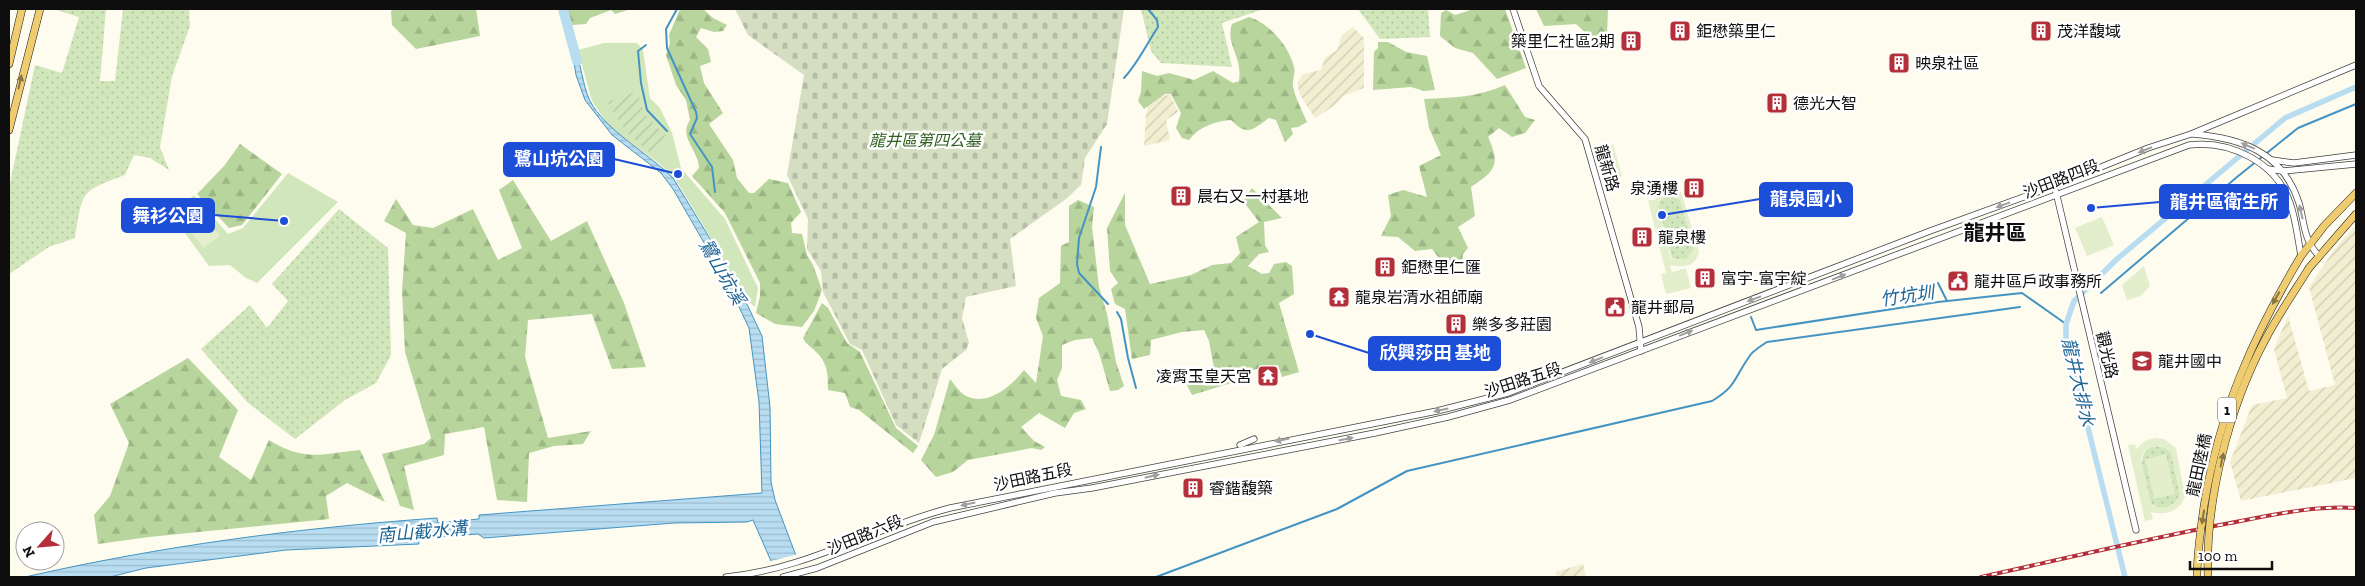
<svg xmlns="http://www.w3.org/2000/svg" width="2365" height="586" font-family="'Zilla Slab','Noto Sans TC',serif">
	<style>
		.farmland { fill: url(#farmland-furrows) }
		.grass { fill: url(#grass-dots) }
		.forest { fill: url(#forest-firs) }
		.cemetery { fill: url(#cemetery-stones) }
		.park { fill: #d2e6bb }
		.garden { fill: url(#garden-furrows) }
		.pitch { fill: #e3eecc; fill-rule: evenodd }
		.water { fill: url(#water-rules); stroke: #4494c3 }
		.pier { fill: #fefbef }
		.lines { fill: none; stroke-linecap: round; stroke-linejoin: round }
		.stream { stroke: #4494c3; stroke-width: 2 }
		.canal { stroke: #b8ddf1; stroke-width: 5.5 }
		.river { stroke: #b8ddf1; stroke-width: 10 }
		.minor-casing { stroke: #414141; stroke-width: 7 }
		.major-casing { stroke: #1f1f1f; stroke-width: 8 }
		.minor { stroke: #fff; stroke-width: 5.5 }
		.major { stroke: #eecc6f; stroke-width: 7 }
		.rail-casing { stroke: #b3303a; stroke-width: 4 }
		.rail { stroke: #fff; stroke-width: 2; stroke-dasharray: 5.5; stroke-linecap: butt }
		.major-bridge-casing { stroke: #1f1f1f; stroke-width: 8; stroke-linecap: butt }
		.major-bridge { stroke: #eecc6f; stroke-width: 7 }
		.oneway { fill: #897643 }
		.oneway2 { fill: #9f9f9f }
		.labels { text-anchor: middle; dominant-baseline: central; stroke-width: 5; stroke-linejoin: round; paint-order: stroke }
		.shield { fill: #fff; stroke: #565656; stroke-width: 1 }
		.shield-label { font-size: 15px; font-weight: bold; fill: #0e0e0e }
		.poi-label { font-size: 16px; fill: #0e0e0e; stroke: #fff; text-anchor: start }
		.park-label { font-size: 16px; font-style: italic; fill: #316023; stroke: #fff }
		.street-label { font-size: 16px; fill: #0e0e0e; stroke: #fff }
		.water-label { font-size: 18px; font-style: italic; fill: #206696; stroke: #fff }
		.district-label { font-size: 21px; font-weight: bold; fill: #0e0e0e; stroke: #fff }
		.leader { fill: none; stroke: #1d4ed8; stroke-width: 2 }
		.callout-dot { fill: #1d4ed8; stroke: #fff; stroke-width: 2 }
		.callout { fill: #1d4ed8; stroke: #1d4ed8; stroke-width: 2 }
		.callout-label { font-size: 18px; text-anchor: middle; font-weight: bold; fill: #fff }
	</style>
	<defs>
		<pattern id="farmland-furrows" width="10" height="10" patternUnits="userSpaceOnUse" patternTransform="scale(1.25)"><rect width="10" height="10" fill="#f2eed1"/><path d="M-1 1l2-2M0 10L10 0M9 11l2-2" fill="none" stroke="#cecbb2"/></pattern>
		<pattern id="grass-dots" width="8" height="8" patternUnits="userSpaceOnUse" patternTransform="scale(1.25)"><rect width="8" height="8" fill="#d2e6bb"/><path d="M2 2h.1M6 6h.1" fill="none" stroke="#b3c4a0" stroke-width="1.8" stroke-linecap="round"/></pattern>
		<pattern id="forest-firs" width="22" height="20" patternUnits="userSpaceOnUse" patternTransform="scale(1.25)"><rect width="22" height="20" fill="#b7d59c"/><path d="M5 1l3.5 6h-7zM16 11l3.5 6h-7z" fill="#9cb685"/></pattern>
		<pattern id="cemetery-stones" width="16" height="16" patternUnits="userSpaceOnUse" patternTransform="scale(1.25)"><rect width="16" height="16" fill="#d6dec2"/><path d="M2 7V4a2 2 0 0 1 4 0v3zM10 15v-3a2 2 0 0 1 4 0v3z" fill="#b6bda6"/></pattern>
		<pattern id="garden-furrows" width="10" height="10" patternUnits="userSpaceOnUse" patternTransform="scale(1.25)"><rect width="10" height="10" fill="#d2e6bb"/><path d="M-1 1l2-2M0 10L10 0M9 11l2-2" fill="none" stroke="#b3c4a0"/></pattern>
		<pattern id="water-rules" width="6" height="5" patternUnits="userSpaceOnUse" patternTransform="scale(1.25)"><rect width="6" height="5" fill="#b8ddf1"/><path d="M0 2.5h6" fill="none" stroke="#9dbccd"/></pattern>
	</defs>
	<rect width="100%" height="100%" fill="#fefbef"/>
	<g class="farmland">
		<polygon points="1353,27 1364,38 1364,88 1343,96 1335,105 1315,118 1300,95 1297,83 1303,74 1321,70 1325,58 1337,50 1342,35"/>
		<polygon points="1170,95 1178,112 1166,120 1170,140 1144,146 1146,114 1150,97"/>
		<polygon points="2354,227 2356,239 2356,478 2241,501 2230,462 2252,405 2287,398 2274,349 2288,316 2309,391 2335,385 2309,287 2334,250"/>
		<polygon points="1583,564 1586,577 1557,577 1555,572"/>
	</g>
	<g class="grass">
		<path d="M53,9H106L100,81H115L123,9H189L190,26L172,76L160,147L169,170L150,158L134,155L125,175C79,192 83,191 75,238L49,247L9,274V188L35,65L62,73L79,17Z"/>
		<polygon points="1141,9 1264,9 1222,23 1232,67 1161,63 1151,51"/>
		<polygon points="1358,9 1428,9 1430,37 1380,39"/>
		<polygon points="1670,195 1680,200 1694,249 1685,260 1672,258 1658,206 1660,200"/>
		<polygon points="339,209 388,248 391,355 376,383 345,400 295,439 247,402 201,349 250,305 267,328 288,301 272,284"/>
		<path d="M2152,446L2163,447L2171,452L2180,495C2174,506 2162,513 2151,503C2148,488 2132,454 2152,446Z"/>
	</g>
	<g class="forest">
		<polygon points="395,9 476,9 480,36 416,49 392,25 391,11"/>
		<polygon points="567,9 631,9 615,14 611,10 590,18 586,24 572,25"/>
		<path d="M680,9H703L713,18L727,25L723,31L714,32L701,28L696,37L708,49L711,62L700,66L704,83L723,113L709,124L733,160L737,178L749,193H754L769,179L788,183L801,212L791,223L792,233L802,234L807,255L813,265L822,290L814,311L802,327L775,324L756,313L760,296V283L725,213L692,176L699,168C699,150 678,138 690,120L686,100L676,85L666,55L670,43L669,35Z"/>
		<polygon points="1474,9 1505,9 1526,68 1497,79 1473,53 1455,48 1440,36 1441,13 1446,10 1455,15"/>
		<polygon points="1536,9 1608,9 1607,35 1592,39 1576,24 1544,26"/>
		<path d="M1249,17C1269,23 1289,46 1294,67C1296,73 1292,79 1293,86C1295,98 1302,110 1307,122L1298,127L1291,128L1293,134L1285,142L1276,120L1269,118C1254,128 1248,138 1231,120C1216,121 1198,127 1189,140L1182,138L1176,128L1181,113L1171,94H1165L1144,109L1138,101L1141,92L1142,71L1157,76L1169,73L1194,80L1213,71L1233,83L1239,81C1243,56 1225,45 1232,24Z"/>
		<polygon points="1378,42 1388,42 1406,52 1427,56 1435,90 1424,91 1411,87 1373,90 1374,52 1378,48"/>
		<path d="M1505,85L1525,117L1535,120L1525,133L1512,137L1499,128L1488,137C1501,165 1495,171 1471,187L1475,216L1458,227L1468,248L1463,254L1462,262L1452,267L1442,262L1432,249L1415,251L1398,237L1381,236L1391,216L1388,195L1403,190L1427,197L1419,166L1441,155L1429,128L1424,99C1451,98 1479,97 1505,85Z"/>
		<polygon points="240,144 282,174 242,225 229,228 197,194 224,166"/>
		<polygon points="513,180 551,241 587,221 624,303 646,367 612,369 592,314 528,320 525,357 548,438 591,431 583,444 554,446 529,453 527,502 497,500 484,427 445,434 444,455 404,466 414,510 400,506 382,454 424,444 431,438 405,352 402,291 406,233 384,221 396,199 413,225 433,228 473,209 498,260 522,248 499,190"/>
		<polygon points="1252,188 1282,218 1264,222 1265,245 1269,252 1259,254 1248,266 1262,274 1269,273 1274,264 1286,262 1292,266 1294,294 1279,303 1299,372 1282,377 1278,365 1246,371 1244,379 1192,395 1185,381 1203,377 1214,368 1209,341 1204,330 1182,332 1151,340 1150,355 1132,359 1125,309 1115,304 1111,289 1118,283 1110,271 1107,228 1125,193 1125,225 1150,284 1191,275 1212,265 1231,263 1240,253 1236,237 1259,222 1243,201"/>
		<path d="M1078,200L1094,207L1092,227L1099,287L1107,314L1116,362L1124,386L1118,390L1110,391L1099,353L1092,338L1075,340L1062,345V368L1057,380L1061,396L1081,400L1086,409L1074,413L1065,428L1039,413L1021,427L1034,441L1045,447L1041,450L1032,448L968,460L953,472L936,477L921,460L934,435L950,379C954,384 960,393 966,396C989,407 1012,385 1024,370L1036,383L1043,336L1036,318L1039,298L1060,283L1061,246L1069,242V206Z"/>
		<path d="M822,303L828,308L847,343L860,352L896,428L918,446L913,453L859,410L850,407L845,393L828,390C828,375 828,363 816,352C811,346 807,346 803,338Z"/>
		<path d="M188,358L238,410L219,457L251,480L269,440C305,462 321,454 360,450L385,502L347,483L326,496L329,519L149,537L98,544L94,515L110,496L129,443L110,404Z"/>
	</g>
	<polygon class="cemetery" points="735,9 1124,9 1107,124 1085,158 1081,185 1066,199 1010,239 1016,286 966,297 962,318 969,343 966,350 942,369 919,443 896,425 862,350 850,344 823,292 821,271 807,249 808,219 787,175 804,75 748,35"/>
	<g class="park">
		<polygon points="604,43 637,43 643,50 650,98 660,108 672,133 681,168 725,219 758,288 755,307 749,302 676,180 661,165 610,128 592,101 578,50"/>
		<polygon points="288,173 338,202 257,283 246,278 230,265 209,266 171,214 194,195 228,234 243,228"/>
	</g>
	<path class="garden" d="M637,91L644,113L667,137L651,153C632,139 618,124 608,102Z"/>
	<g class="pitch">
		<polygon points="1613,144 1622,176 1604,180 1596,149"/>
		<path d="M1674,190L1681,192L1699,251C1696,267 1683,268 1670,265L1672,272L1686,268L1691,288L1666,294L1661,274L1666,273L1648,200H1655L1659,195ZM1670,195L1680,200L1694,249L1685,260L1671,258L1658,207L1660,200Z"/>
		<polygon points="198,210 220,236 203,248 184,222"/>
		<polygon points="2102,217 2114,245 2087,256 2075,228"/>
		<polygon points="2144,266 2150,286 2141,296 2127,300 2122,285"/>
		<path d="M2155,438L2164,439L2176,448L2185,496C2180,511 2166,516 2151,512L2153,519L2145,521L2128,445L2135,444L2136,449L2145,441ZM2155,446L2163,447L2171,452L2180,495C2174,506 2162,513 2151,503L2141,459L2144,451Z"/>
		<polygon points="2166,454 2175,494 2154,499 2145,459"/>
	</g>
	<path class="water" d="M574,49C582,65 582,84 590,101C605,130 649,154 673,178L737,283L762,336L770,407L771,482L775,500L804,577H778L753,520L747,522L674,523L484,538L478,534L418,538L419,544L286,550L146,568L110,577H25C161,546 297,528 437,518L438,523L479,519V515L762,493L759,402L749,328L729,286L673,189L661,173L612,135L585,100L576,75L573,56Z"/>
	<polygon class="pier" points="798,554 806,577 776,577 768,562"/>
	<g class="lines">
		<g class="stream">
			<polyline points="677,9 666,29 667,48 696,112 697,118 690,134 712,167 715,192"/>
			<polyline points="646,45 638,51 641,83 647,110 667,131"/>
			<path d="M1124,78C1138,63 1146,45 1158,27L1157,20L1148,9"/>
			<polyline points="1101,147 1096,187 1079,238 1077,264 1079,273 1108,304"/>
			<polyline points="1938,283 1947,301"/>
			<polyline points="2101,293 2237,177 2298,128 2356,104"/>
			<polyline points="1117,312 1121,319 1128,358 1136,388"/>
			<polyline points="1751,317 1756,330 1938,302 2022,293 2066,324"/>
			<path d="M1156,577L1337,509L1407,471L1712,401C1737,386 1734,378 1749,357C1752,351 1761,346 1767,342L2020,307"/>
		</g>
		<polyline class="canal" points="2125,577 2066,339 2066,324 2074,301 2117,259 2285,118 2356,87"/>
		<polyline class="river" points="563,9 577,61"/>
		<g class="minor-casing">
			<g id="minor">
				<polyline points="1513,9 1539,86 1585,139 1639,327 1641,351"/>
				<path d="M2193,134C2241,138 2283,152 2299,203C2305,224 2303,239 2319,256"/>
				<polyline points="2272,160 2294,163 2356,155"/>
				<polyline points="2268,169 2283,171 2356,164"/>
				<polyline points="2056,192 2136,530"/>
				<polyline points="1240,445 1254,439"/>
				<path d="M726,577C808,569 872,528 950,508L1437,411L1508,393L1930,231L2054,186L2148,148L2191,134L2356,65"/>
				<path d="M783,577L817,568L933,522L1055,493L1092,488L1375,433L1448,417L1510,400L2189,145C2230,140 2276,162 2290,203C2296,220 2298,239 2301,256"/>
			</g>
		</g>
		<g class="major-casing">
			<g id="major">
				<polyline points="9,64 22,9"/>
				<polyline points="9,130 40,9"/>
				<polyline points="2301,256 2324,226 2356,193"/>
				<polyline points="2309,268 2356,214"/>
			</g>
		</g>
		<use href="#minor" class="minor"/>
		<use href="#major" class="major"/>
		<g class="rail-casing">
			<path id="rail" d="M1981,577C2062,559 2143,540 2225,524C2268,516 2313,505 2356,508"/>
		</g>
		<use href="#rail" class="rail"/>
		<g class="major-bridge-casing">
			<g id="major-bridge">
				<path d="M2197,577C2197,553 2201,529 2204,506C2219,413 2253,336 2301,256"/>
				<path d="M2208,577C2205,501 2229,407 2265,340C2278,315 2294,292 2309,268"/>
			</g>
		</g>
		<use href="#major-bridge" class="major-bridge"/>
	</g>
	<defs><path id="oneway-solid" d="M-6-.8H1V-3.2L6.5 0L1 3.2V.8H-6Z" transform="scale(1.25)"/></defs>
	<g class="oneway">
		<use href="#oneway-solid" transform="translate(20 82) rotate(-77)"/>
		<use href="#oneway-solid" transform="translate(2276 298) rotate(119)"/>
		<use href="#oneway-solid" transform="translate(2222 460) rotate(-78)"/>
		<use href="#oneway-solid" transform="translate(2203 517) rotate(99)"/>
	</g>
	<g class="oneway2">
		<use href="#oneway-solid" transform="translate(2248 146) rotate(-157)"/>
		<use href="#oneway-solid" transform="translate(2145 150) rotate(158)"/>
		<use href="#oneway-solid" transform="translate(2003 205) rotate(160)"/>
		<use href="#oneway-solid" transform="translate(2301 212) rotate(-103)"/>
		<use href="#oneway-solid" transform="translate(1839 277) rotate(-21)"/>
		<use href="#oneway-solid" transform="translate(1754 299) rotate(160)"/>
		<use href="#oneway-solid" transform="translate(1686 333) rotate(-22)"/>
		<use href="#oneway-solid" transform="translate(1596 360) rotate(158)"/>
		<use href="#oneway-solid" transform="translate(1441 410) rotate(168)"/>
		<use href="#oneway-solid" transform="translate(1346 439) rotate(-11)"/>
		<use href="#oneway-solid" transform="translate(1282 440) rotate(169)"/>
		<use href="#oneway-solid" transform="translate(1152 476) rotate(-13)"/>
		<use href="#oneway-solid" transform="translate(968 504) rotate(168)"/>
	</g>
	<defs>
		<g id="building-square" transform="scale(1.125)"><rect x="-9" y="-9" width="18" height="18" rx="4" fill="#b3303a" stroke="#fff"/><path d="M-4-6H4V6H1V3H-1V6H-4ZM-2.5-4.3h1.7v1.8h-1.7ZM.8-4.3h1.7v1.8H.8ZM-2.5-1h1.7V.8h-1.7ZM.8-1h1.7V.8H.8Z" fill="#fff"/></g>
		<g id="civic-square" transform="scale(1.125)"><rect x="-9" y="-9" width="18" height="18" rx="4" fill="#b3303a" stroke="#fff"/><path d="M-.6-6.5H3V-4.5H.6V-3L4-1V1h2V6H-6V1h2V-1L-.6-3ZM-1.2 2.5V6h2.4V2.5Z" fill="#fff"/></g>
		<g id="temple-square" transform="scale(1.125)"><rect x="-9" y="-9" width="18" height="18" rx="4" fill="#b3303a" stroke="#fff"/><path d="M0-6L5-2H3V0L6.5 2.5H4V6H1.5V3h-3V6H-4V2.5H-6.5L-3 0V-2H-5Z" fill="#fff"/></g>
		<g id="school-square" transform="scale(1.125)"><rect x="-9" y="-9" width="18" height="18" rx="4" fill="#b3303a" stroke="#fff"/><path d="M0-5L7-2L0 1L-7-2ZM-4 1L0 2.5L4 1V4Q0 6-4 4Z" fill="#fff"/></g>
	</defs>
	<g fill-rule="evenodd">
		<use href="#building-square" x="1680" y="31"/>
		<use href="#building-square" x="2041" y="31"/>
		<use href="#building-square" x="1631" y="41"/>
		<use href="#building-square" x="1899" y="63"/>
		<use href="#building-square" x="1777" y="103"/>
		<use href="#building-square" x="1694" y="188"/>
		<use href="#building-square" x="1181" y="196"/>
		<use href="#building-square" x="1642" y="237"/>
		<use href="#building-square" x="1385" y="267"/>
		<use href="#building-square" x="1705" y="278"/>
		<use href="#civic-square" x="1958" y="281"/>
		<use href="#temple-square" x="1339" y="297"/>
		<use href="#civic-square" x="1615" y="307"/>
		<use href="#building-square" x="1456" y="324"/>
		<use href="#school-square" x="2142" y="361"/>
		<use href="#temple-square" x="1268" y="376"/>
		<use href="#building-square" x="1193" y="488"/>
	</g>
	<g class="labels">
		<rect class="shield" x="2218" y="397.5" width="18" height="25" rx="4"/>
		<g class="shield-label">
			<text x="2227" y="410">1</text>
		</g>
		<g class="poi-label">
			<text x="1696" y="31">鉅懋築里仁</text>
			<text x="2057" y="31">茂洋馥域</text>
			<text x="1615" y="41" text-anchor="end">築里仁社區2期</text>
			<text x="1915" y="63">映泉社區</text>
			<text x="1793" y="103">德光大智</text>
			<text x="1678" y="188" text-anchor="end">泉湧樓</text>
			<text x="1197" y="196">晨右又一村基地</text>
			<text x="1658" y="237">龍泉樓</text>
			<text x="1401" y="267">鉅懋里仁匯</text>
			<text x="1721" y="278">富宇-富宇綻</text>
			<text x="1974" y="281">龍井區戶政事務所</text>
			<text x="1355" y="297">龍泉岩清水祖師廟</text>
			<text x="1631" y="307">龍井郵局</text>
			<text x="1472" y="324">樂多多莊園</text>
			<text x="2158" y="361">龍井國中</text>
			<text x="1252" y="376" text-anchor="end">凌霄玉皇天宮</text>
			<text x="1209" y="488">睿鍇馥築</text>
		</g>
		<g class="park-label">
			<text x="925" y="140">龍井區第四公墓</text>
		</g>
		<g class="street-label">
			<text transform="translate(1607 168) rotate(74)">龍新路</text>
			<text transform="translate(2061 179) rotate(-21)">沙田路四段</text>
			<text transform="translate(2107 355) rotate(77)">觀光路</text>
			<text transform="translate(1523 380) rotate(-18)">沙田路五段</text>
			<text transform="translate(2199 465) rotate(-78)">龍田陸橋</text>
			<text transform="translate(1033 477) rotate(-12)">沙田路五段</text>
			<text transform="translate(865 535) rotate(-22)">沙田路六段</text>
		</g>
		<g class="water-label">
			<text transform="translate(722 272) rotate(60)">鷺山坑溪</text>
			<text transform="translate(1907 296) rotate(-8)">竹坑圳</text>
			<text transform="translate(2078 382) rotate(77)">龍井大排水</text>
			<text transform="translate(422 532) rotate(-5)">南山截水溝</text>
		</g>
		<g class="district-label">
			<text x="1995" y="232">龍井區</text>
		</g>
	</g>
	<path class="leader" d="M678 174L614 159M1662 215L1760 199M2091 208L2160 202M284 221L214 215M1310 334L1369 353"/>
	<g class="callout-dot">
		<circle cx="678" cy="174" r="5"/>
		<circle cx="1662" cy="215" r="5"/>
		<circle cx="2091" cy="208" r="5"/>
		<circle cx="284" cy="221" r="5"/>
		<circle cx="1310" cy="334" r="5"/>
	</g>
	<g class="callout">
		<rect x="504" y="143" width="110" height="33" rx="5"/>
		<rect x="1760" y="183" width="92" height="33" rx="5"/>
		<rect x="2160" y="185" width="128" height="33" rx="5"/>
		<rect x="122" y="199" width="92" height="33" rx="5"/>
		<rect x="1369" y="337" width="131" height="33" rx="5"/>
	</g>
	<g class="callout-label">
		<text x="559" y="165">鷺山坑公園</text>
		<text x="1806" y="205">龍泉國小</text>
		<text x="2224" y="208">龍井區衛生所</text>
		<text x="168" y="222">舞衫公園</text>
		<text x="1435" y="359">欣興莎田 基地</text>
	</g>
	<rect width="2365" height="586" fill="none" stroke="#0e0e0e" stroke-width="20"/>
	<g transform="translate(40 546) rotate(243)"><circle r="24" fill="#ffffff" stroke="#9f9f9f"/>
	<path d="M0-4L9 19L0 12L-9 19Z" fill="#b3303a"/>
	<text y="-8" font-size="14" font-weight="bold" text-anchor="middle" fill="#0e0e0e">N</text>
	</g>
	<path d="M2190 561v8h82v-8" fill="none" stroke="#0e0e0e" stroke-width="2.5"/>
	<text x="2198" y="561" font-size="15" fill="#0e0e0e" stroke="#ffffff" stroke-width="4" paint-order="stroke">100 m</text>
</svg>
